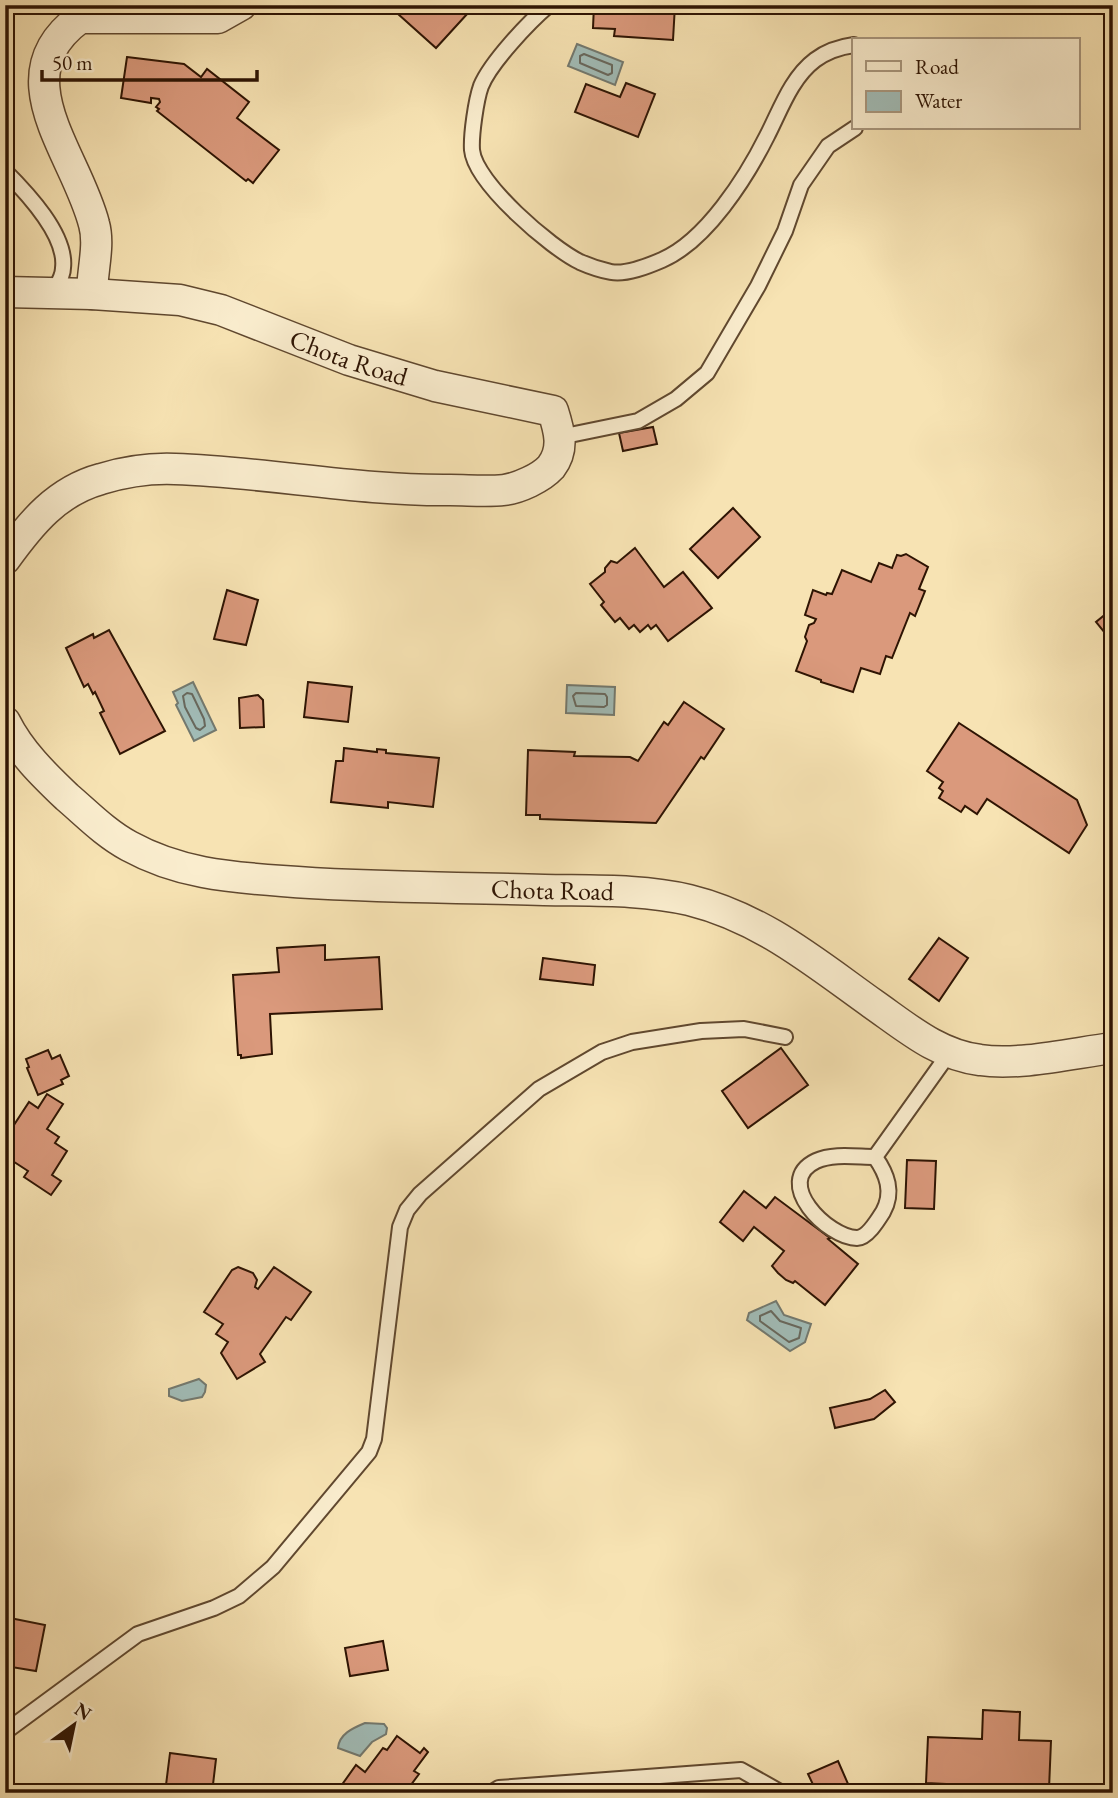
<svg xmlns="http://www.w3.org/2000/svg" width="1118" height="1798" font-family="'EB Garamond',serif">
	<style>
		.water { fill: #a1bcb7; stroke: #73796f; stroke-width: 2 }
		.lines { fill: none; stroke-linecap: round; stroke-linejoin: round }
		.shore { stroke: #68685d; stroke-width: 2 }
		.building { fill: #da997c; stroke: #2e1403; stroke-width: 2 }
		.lane-casing { stroke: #60482f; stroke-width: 18 }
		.street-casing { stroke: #60482f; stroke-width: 33 }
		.lane { stroke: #faedce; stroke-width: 14 }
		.street { stroke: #faedce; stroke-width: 30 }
		.labels { text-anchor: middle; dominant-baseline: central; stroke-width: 5; stroke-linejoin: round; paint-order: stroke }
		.street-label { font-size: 26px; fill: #2e1403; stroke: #faedce }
	</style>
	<rect width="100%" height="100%" fill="#f7e3b3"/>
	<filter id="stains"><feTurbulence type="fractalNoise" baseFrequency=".00286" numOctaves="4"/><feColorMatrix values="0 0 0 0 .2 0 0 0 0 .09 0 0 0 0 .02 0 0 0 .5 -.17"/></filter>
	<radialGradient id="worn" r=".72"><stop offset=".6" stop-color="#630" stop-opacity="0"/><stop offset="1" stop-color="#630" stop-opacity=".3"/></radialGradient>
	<g class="water">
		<polygon points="577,44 623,62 615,85 568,66"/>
		<polygon points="193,682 216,730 194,741 176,705 178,703 173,692"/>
		<polygon points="567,685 615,687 614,715 566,713"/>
		<polygon points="776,1301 784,1315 811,1324 805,1342 790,1351 747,1320 749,1313"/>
		<polygon points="199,1379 206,1385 205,1392 202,1397 182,1401 169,1396 169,1389"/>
		<path d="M365,1723L384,1724L387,1728L386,1734L372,1742L360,1756L338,1748C339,1734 353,1728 365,1723Z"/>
	</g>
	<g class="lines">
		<g class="shore">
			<polygon points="584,54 612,65 612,73 608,75 580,63 580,56"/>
			<polygon points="187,693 192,694 204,719 205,726 200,730 196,728 185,707 183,696"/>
			<polygon points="576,693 605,694 607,697 607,705 604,707 576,706 573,696"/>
			<polygon points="771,1311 780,1321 801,1328 799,1338 789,1342 760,1321 760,1316"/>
		</g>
	</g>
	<g class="building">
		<polygon points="388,5 459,5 468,13 436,48"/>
		<polygon points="594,5 675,5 673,40 614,36 615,29 593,28"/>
		<polygon points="127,57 184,64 201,77 207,69 249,102 237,118 279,150 253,183 248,179 246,181 157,111 159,109 156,107 160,102 159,99 151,98 151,103 121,98"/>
		<polygon points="626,83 655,94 638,137 575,112 586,84 620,97"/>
		<polygon points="653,427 657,444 623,451 619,433"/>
		<polygon points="733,508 760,537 718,578 690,549"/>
		<polygon points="635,548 664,587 683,572 712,608 668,641 656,625 651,629 648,625 640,632 634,625 629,629 620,618 615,622 601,605 604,602 590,584 605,572 605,568 611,561 617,563"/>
		<polygon points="906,554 928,567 919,589 925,591 915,616 910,613 892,658 886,656 880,674 861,668 853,692 821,682 821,680 796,671 807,641 805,637 809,625 814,623 816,619 805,615 813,590 826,595 827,593 832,594 842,570 871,582 879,563 892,568 897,555 901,556"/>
		<polygon points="227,590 258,600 246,645 214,639"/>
		<polygon points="1113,608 1113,643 1096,622"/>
		<polygon points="109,630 165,731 120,754 100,713 104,711 95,692 93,694 88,684 84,687 66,648 93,634 94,638"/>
		<polygon points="308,682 352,687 348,722 304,717"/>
		<polygon points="258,695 263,700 264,727 240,728 239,698"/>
		<polygon points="684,702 724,729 704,759 701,757 656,823 540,819 540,815 526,815 528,750 575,752 574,756 630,757 638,761 664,722 668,725"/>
		<polygon points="959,723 1077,800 1087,825 1069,853 987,799 977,814 965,806 961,812 939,798 943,791 939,788 943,782 927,771"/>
		<polygon points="344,748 377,752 377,749 386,750 386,753 439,758 433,807 388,802 388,808 331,802 336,761 343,761"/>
		<polygon points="939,938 968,958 939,1001 909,979"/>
		<polygon points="325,945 325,960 379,957 382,1009 270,1014 272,1054 241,1058 241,1055 238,1055 233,975 279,972 277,948"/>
		<polygon points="543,958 595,965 593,985 540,979"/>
		<polygon points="781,1048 808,1085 748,1128 722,1091"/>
		<polygon points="48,1050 52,1059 60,1055 69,1076 61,1080 63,1084 38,1095 27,1068 29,1067 26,1059"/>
		<polygon points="47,1094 63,1104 47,1129 59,1137 55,1143 67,1151 52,1175 61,1181 51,1195 24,1177 28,1171 5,1156 5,1127 10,1131 29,1102 38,1108"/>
		<polygon points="907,1160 936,1161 934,1209 905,1208"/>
		<polygon points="744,1191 766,1208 775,1197 830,1238 828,1239 858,1264 825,1305 795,1281 793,1283 786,1280 778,1273 772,1266 784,1251 754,1227 743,1241 720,1222"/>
		<polygon points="238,1267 253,1273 257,1280 255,1287 258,1289 274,1267 311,1292 291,1320 286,1317 260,1354 265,1362 237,1379 221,1353 228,1342 216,1334 223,1324 204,1312 232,1270"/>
		<polygon points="885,1390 895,1402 874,1419 835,1428 830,1408 870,1399"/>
		<polygon points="5,1617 45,1625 36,1671 5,1666"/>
		<polygon points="383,1641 388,1670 350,1676 345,1648"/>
		<polygon points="983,1710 1020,1712 1019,1740 1051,1741 1049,1789 926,1783 928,1737 982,1739"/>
		<polygon points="397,1736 420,1753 424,1748 428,1752 414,1771 419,1774 405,1793 336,1793 356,1765 365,1772 383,1748 387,1750"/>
		<polygon points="170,1753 216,1759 212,1793 165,1793"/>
		<polygon points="838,1761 852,1793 817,1793 808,1774"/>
	</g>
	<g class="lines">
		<g class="lane-casing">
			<g id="lane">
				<path d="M549,5C529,22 491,62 481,86C476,100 471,135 472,150C475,183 551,248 580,262C589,266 601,270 611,272C626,275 648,266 662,260C706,241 746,178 767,136C780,111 791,78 815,60C827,51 839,47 854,45"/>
				<path d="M5,171C27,193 67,235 63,268C63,277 57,285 53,293"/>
				<polyline points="560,437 638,421 676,399 707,373 758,286 785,231 801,185 828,146 855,128"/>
				<path d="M875,1157C857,1157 833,1153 816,1161C772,1182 828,1238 857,1238C867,1238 878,1220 883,1212C894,1192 887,1174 875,1157L950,1052"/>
				<polyline points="5,1732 138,1634 214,1608 239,1596 273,1567 369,1452 374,1439 400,1227 407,1210 420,1194 539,1089 602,1052 632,1042 701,1031 744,1029 785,1037"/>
				<polyline points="491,1793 499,1788 741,1770 782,1793"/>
			</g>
		</g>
		<g class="street-casing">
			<g id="street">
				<path id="s1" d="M5,292L92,294L180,300L221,310L349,360L435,386L553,411C559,430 565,449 551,467C541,478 519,488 504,490C486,492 468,490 450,490C358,491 267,472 175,469C150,468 124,472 101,479C57,491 31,523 5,559"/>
				<path d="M92,294C92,271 100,245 94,224C76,153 0,76 80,18H218L241,5"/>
				<path id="s2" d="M5,722C20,752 44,775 67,797C87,814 105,833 129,846C178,873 227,877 282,881C369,888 456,887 544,890C592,891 642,889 689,900C762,918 814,962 873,1004C906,1027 938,1055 980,1060C1019,1066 1073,1053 1113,1048"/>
			</g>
		</g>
		<use href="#lane" class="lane"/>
		<use href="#street" class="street"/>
	</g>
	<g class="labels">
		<g class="street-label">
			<text stroke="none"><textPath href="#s1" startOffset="354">Chota Road</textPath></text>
			<text stroke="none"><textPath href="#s2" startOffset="606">Chota Road</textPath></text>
		</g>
	</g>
	<rect width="1118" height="1798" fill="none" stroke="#f7e3b3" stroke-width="28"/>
	<rect x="7" y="7" width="1104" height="1784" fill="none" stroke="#2e1403" stroke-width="3.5"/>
	<rect x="14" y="14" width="1090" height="1770" fill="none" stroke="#2e1403" stroke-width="2"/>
	<rect x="852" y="38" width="228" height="91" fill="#faedce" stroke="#a8967d" stroke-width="2"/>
	<rect x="866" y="61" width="35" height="10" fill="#faedce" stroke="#a8967d" stroke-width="2"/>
	<text x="915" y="74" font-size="21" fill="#2e1403">Road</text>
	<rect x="866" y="91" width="35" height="21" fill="#a1bcb7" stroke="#a8967d" stroke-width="2"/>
	<text x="915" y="108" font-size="21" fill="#2e1403">Water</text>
	<g transform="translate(74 1725) rotate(33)" stroke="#faedce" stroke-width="5" paint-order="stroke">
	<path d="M0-5L12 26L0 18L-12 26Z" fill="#2e1403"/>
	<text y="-10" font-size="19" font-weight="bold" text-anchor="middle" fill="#2e1403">N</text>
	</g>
	<path d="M42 70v10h215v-10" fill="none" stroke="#2e1403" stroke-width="3.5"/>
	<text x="52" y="70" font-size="21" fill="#2e1403" stroke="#faedce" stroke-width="5" paint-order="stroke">50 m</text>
	<rect width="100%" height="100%" filter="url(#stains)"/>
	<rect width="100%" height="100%" fill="url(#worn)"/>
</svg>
